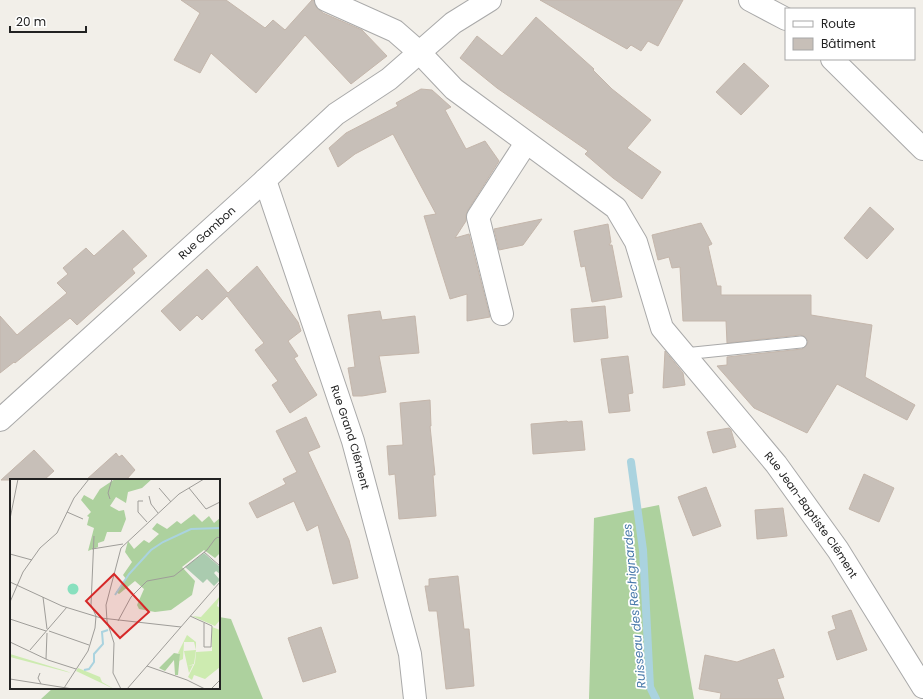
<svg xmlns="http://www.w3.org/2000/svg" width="923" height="699" font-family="Poppins,sans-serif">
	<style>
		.forest { fill: #add19e }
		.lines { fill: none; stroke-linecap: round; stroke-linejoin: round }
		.stream { stroke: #aad3df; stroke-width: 8 }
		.building { fill: #c7bfb8; stroke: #c4b6ab }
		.service-casing { stroke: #a9a9a9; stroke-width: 13 }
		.minor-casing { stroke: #a9a9a9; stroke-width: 24 }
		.service { stroke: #fff; stroke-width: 11 }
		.minor { stroke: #fff; stroke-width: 22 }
		.labels { text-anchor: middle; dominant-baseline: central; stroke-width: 3.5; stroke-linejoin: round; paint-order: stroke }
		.street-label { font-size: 11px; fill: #222; stroke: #fff }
		.water-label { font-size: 12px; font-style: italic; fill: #4a7aab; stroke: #fff }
		.inset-river { fill: none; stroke: #aad3df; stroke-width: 2 }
		.inset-road { fill: none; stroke: #9f9d99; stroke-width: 1 }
		.view { fill: #d62828; fill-opacity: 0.15; stroke: #d62828; stroke-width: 2 }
		.inset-edge { fill: none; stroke: #222; stroke-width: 2 }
	</style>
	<rect width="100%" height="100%" fill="#f2efe9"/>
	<g class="forest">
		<polygon points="659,505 694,699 589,699 594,518"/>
		<polygon points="219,617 231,619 263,699 41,699 53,688 219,688"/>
	</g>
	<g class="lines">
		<polyline class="stream" points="631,462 643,550 650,687 656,699"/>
	</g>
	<g class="building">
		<polygon points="181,0 226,0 265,28 273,20 285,30 312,0 314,0 316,7 323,13 362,30 387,56 351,84 305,35 256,93 211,53 200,73 174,60 200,13"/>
		<polygon points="540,0 683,0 658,46 648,41 641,51 631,45 627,49"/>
		<polygon points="536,17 594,69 593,70 612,89 651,120 627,148 661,172 642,199 613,178 585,154 588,151 497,88 460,58 477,36 502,56"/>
		<polygon points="744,63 769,86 741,115 716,92"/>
		<polygon points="421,89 432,90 451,107 445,110 466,149 485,141 499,161 468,210 466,215 466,221 455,238 469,234 490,317 467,321 467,294 450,299 424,216 436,214 393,134 355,154 338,167 329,148 346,133 398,106 396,103"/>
		<polygon points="870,207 894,229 867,259 844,238"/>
		<polygon points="542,219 523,245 499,250 494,229"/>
		<polygon points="701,223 712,244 708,246 717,286 721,286 721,295 811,295 811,315 872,325 865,377 915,405 907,420 837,384 807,433 754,408 717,366 727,365 727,357 802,349 807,345 808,341 804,336 800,335 727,343 726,321 683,321 680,267 672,268 669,257 658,260 652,235"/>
		<polygon points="608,224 611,242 609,245 612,245 622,297 592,302 585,266 581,267 574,231"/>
		<polygon points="123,230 147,256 132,269 135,273 77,325 70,318 15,363 14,362 0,373 0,316 17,335 67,293 57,283 68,274 63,268 86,248 94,256"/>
		<polygon points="257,266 298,322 301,331 288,341 298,356 294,358 317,395 290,413 272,385 278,381 255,350 264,343 227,296 202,320 197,315 180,331 161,311 207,269 228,293"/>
		<polygon points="605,306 608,338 574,342 571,309"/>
		<polygon points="380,311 382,320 415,316 419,353 379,356 386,392 362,396 353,396 348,368 355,367 348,315"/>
		<polygon points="665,351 683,373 685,385 663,388"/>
		<polygon points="628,356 633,393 628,394 630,411 609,413 601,359"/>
		<polygon points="430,400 431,426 430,426 435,475 433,475 436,516 399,519 395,474 389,475 387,446 403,445 400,403"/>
		<polygon points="306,417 320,447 308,452 349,540 358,578 333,584 318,525 307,531 294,501 257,518 249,503 286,484 283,479 297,472 276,431"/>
		<polygon points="567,421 568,422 582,421 585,450 533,454 531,424"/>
		<polygon points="729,428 731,430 736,447 713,453 707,432"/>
		<polygon points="34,450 54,471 44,480 1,480"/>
		<polygon points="116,453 119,457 122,455 135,470 126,480 86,480"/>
		<polygon points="864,474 894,488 879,522 849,509"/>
		<polygon points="706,487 721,526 693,536 678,497"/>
		<polygon points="783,508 787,536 757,539 755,510"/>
		<polygon points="458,576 464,629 469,629 474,686 446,689 437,611 429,611 425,586 429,586 429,579"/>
		<polygon points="851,610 867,650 837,660 828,632 836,629 832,616"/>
		<polygon points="321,627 336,672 303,682 288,638"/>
		<polygon points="774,649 784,677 777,679 784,699 720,699 721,693 699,689 705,655 737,662"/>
	</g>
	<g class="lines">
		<g class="service-casing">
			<polyline id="service" points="684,354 801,342"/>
		</g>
		<g class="minor-casing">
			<g id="minor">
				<path id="s1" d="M326,0L395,31L419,52L454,89L616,208L636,242L662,328L776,464L838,550L923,687"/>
				<polyline points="750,0 786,19"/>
				<polyline points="832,59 923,149"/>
				<path id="s2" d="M265,180L353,441L410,654L415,699"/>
				<polyline points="502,314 478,217 526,143"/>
				<path id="s3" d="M0,420L265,180L336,114L389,79L453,23L490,0"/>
			</g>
		</g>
		<use href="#service" class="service"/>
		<use href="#minor" class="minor"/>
	</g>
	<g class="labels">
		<g class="street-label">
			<text stroke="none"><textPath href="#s3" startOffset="279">Rue Gambon</textPath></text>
			<text stroke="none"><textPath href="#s2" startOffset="271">Rue Grand Clément</textPath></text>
			<text stroke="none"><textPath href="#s1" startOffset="728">Rue Jean-Baptiste Clément</textPath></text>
		</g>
		<g class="water-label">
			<text transform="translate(634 606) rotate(-95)">Ruisseau des Rechignardes</text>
		</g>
	</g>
	<g transform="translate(10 479)">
		<rect width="210" height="210" fill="#f2efe9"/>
		<path d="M210,117L207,127L210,129V141L205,147L182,137L191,138ZM202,148L210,151V188L195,200L184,196L182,201L178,198L185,184L186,173L202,172ZM177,156L186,163V171L184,163H174L173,180L169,182L170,176L168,174ZM186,171L184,185L178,187L183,186L179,194L174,172ZM0,175L56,192L61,194L0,178ZM68,189L90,198L92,203L104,210L66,192Z" fill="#cdebb0"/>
		<path d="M105,0H142L132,9L118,13L116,24L106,18L100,27L109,32L114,31L116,40L111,53H97L94,62L88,64V68L78,72L84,49L77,46L79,38L77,37L81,33L71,21L74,16L83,21L90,10ZM184,35L192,43L199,37L204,44L210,39V74L205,79L194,71L172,88L185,102L182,116L161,131L145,133L129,130L127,126L134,110L125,102L109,115L106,113L116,100L113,96L122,83L115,73L118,62L124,70L134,61L139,64L149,55L142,50L147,44L157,50L167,42L171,45ZM164,174L170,175L168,196H165L164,181L155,192L149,189Z" fill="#add19e"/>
		<path d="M194,74L210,88V95L206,92L204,94L210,101L204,107L197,100L193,104L175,88Z" fill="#aacbaf"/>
		<path d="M57.5 110a5.5 5.5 0 1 1 11 0a5.5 5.5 0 1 1-11 0Z" fill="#88e0be"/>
		<path class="inset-river" d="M105,116L119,95L141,71L153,63L181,50L210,49M74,191L79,190L84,183V175L93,165L92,153L98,151"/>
		<path class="inset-road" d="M149,9L161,23M179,9L196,30L210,23M139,17L141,25L148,34M100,20L98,14L102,0M133,22H128V33L137,43M57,33L73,40M0,40L8,0M82,70L113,65M194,73L210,87M0,75L22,81M0,103L52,127L91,139L171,148M33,118L37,150M0,123L13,93L30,69L47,54L64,19L79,0M180,137L202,147L201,168H194V144M0,140L36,152M108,142L121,118L137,102L164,97L197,71L205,60L208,58L210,60M39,152L79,166M0,163L38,181L66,190M20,171L57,128M36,180L37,154M137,187L177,201L195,210M30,194L28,199L31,205M0,200L63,210M54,209L78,172L85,149L86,137L81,126L84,57M111,210L103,194L104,164L97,142L96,126L111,69L169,15L194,0M117,210L210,103M201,210L210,201"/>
		<path class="view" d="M104,95L139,133L110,159L76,122Z"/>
		<rect width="210" height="210" class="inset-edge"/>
	</g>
	<rect x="785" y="8" width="130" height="52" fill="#ffffff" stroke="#a7a7a7"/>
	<rect x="793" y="21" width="20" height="6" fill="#ffffff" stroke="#a7a7a7"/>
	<text x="821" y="28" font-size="12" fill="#222222">Route</text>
	<rect x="793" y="38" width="20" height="12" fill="#c7bfb8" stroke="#a7a7a7"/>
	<text x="821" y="48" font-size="12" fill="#222222">Bâtiment</text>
	<path d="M10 26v6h76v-6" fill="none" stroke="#222222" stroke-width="2"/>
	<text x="16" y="26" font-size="12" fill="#222222" stroke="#ffffff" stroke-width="3" paint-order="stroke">20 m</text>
</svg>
